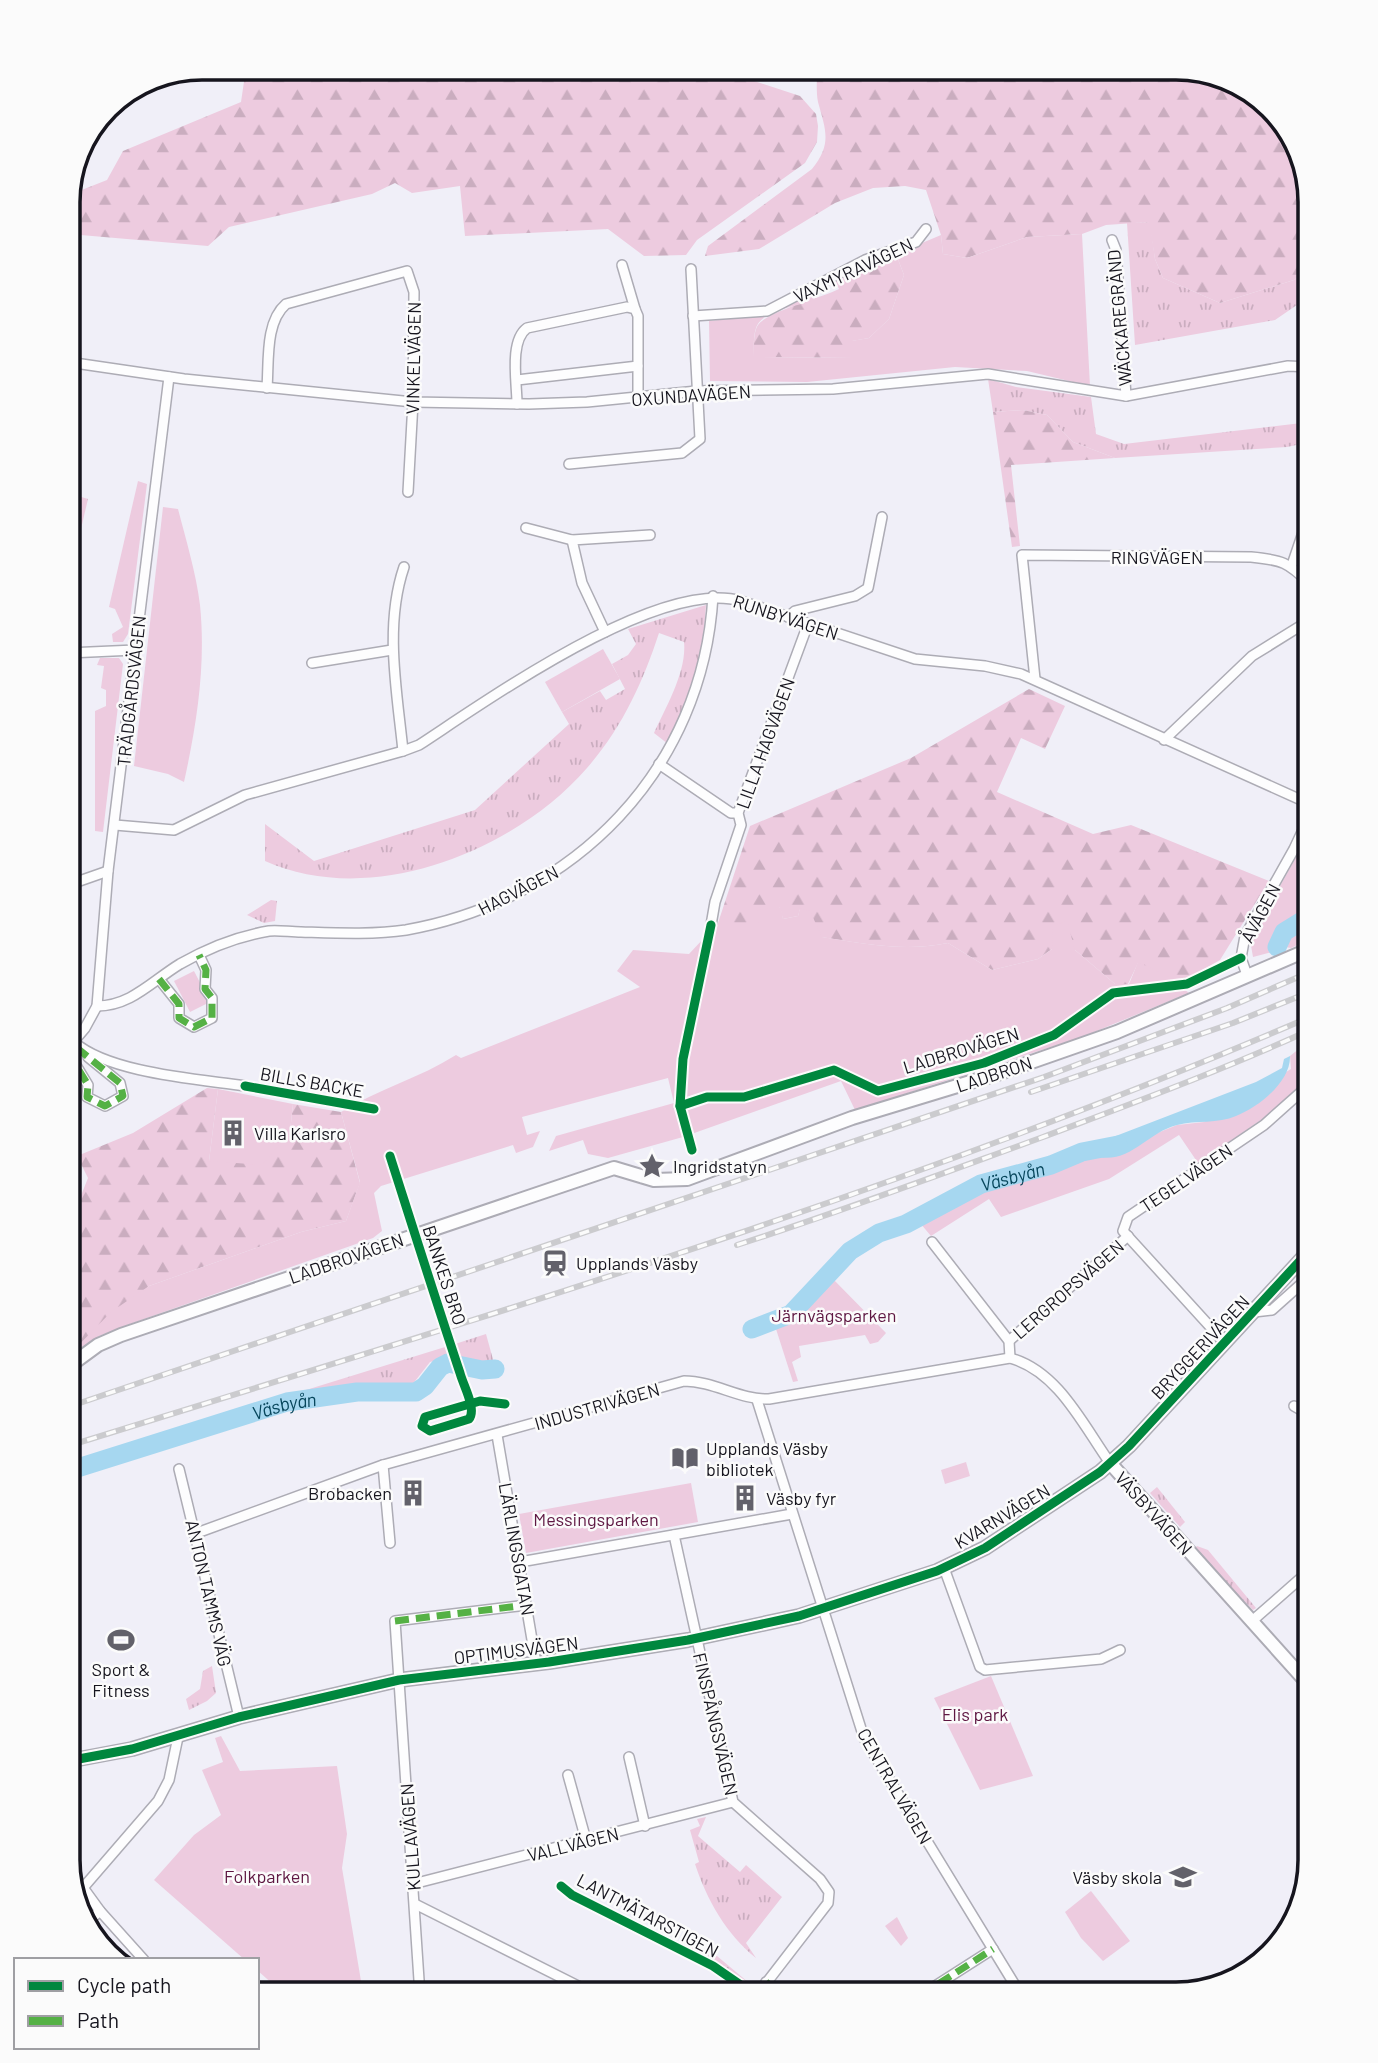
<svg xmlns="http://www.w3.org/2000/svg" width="1378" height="2063" font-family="Barlow,sans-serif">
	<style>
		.grass { fill: url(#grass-tufts) }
		.forest { fill: url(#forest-firs) }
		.green { fill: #edcbdf }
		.water { fill: #a6d7f0 }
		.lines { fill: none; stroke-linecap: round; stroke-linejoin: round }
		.river { stroke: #a6d7f0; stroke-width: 19 }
		.street-casing { stroke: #adacb5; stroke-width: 12 }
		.secondary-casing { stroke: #adacb5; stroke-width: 16 }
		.street { stroke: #fdfdfe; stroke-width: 9 }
		.secondary { stroke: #fdfdfe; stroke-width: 12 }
		.rail-casing { stroke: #cbcbce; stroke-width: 6 }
		.rail { stroke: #fbfbfb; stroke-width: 3.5; stroke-dasharray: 10; stroke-linecap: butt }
		.quiet { stroke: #55b145; stroke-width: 7; stroke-dasharray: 14 7; stroke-linecap: butt }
		.cycleway-casing { stroke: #fbfbfb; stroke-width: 13 }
		.cycleway { stroke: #00873e; stroke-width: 9 }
		.labels { text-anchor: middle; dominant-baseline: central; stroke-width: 5; stroke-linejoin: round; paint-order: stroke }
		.street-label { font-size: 18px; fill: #16151e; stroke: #fbfbfb }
		.poi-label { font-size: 18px; fill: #16151e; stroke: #fbfbfb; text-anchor: start }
		.park-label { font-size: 18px; fill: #5e1742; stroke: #fbfbfb }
		.water-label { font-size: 19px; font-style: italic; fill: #07465c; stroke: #fbfbfb }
		.rim { fill: none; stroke: #16151e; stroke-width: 3.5 }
	</style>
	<defs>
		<pattern id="grass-tufts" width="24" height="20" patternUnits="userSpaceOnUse" patternTransform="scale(1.75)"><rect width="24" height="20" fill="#edcbdf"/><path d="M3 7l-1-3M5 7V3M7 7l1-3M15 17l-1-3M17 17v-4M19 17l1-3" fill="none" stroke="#caadbf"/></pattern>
		<pattern id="forest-firs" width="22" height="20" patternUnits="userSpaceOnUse" patternTransform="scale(1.75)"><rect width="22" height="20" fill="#edcbdf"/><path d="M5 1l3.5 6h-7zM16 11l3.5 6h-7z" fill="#caadbf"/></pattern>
	</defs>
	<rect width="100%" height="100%" fill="#f0eff8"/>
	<g class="grass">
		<polygon points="1150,222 1155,259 1163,278 1220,303 1294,280 1310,268 1310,296 1275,320 1135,345 1127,223"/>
		<polygon points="988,379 1016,387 1091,397 1096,434 1124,444 1310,422 1310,442 1287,447 1115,458 1073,442 1047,415 1023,410 993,412"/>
		<polygon points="68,493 88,499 68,584"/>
		<path d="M706,605C703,655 691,700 668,744L654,733C666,707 687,671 684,642L659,633C643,682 622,728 587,768C515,851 372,909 265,861V824L314,861L475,810L569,724L562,712L600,691L606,700L625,689L612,664L628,655L636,644L628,629Z"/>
		<polygon points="271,900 277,901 275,921 264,923 247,915"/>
		<polygon points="486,1334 494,1363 460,1360 455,1344"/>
		<polygon points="445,1347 449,1357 430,1362 412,1385 357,1383 293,1394"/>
		<polygon points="1157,1487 1185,1522 1180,1527 1150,1493"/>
		<polygon points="1197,1546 1208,1550 1256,1608 1253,1610 1193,1550"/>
		<polygon points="212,1666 216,1693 207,1701 189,1710 186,1699 200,1689 203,1671"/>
		<path d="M706,1817L698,1836L740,1872L746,1865L782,1897L746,1943L756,1958C726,1934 707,1900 695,1864L699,1862L690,1830L700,1826L697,1819Z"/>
		<polygon points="694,1944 717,1956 755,1988 691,1950"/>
	</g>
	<g class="forest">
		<polygon points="246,68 292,68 356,80 456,68 715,68 800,96 816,114 818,126 817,142 805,163 697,240 686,255 644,256 608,229 465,236 460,186 412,193 395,183 372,194 229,227 208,246 69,234 69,195 107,180 123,151 241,102"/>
		<path d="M817,68L1184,69L1250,91L1292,136L1310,202V268L1294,280L1220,303L1163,278L1155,259L1149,222L1106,225L1082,234L1027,237L967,258L943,254L941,235L926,190L905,186L873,188L835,203L759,249L705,256L708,246L812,169C832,144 826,131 818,102C816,92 817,79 817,68Z"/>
		<path d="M896,254L904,275L889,319L869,338L852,341V358L754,357C754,348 753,332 758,325C766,312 821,298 839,289L835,281Z"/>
		<polygon points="1023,410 1047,415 1073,442 1115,458 1011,465 1020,546 1012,547 993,412"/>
		<path d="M1029,689L1065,706L1045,749L1021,738L997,792L1093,834L1131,825L1269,881L1220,960L1177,984L1138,963L1128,984H1115L1075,950L1052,949L1038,959L992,970L948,943C905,952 865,944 821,937L800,909L798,916L783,919L780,907L759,923H718L750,826L911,758Z"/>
		<polygon points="207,1088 218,1089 209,1161 290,1132 293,1104 341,1112 360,1183 346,1221 301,1232 149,1286 68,1355 68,1228 88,1178 77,1156 133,1133"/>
	</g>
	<g class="green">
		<path d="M1082,234L1090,386L1027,371L955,367L807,382L710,381L709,321L769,315L813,293L817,300C801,305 761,310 756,328C753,337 754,349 754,357L851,358V341L869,338L889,319L904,275L896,254L941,235L943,254L967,258L1027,237Z"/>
		<polygon points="138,481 147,484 128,634 123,642 113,642 112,634 123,627 115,609 109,607"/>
		<path d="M163,507L178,509C186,540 196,573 200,605C206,665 197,723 184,782L168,774L134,766Z"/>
		<polygon points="603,649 620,679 562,712 545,682"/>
		<polygon points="100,658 119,658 123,664 103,832 95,831 95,711 106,706 106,690 101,688 104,666 97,665"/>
		<path d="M1310,832V910C1292,922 1274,929 1272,952L1253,957L1250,940Z"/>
		<path d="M781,907L783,919L798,916L800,908L810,911L822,937C865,944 905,952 948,943L992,970L1038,959L1052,949L1053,926L1067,921L1075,950L1115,984H1129L1138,962L1167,976L1189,993L1082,1037L855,1110L841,1081L683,1137L608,1158L588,1154L583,1140L549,1151L556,1136L674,1103L668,1078L522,1117L527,1135L540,1131L533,1147L516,1153L513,1145L381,1186L374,1193L382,1231L373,1238L127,1325L99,1336L68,1356L111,1312L149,1286L301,1232L346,1221L360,1182L341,1112C378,1089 420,1078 456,1055L461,1058L640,987L617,971L633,950L689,954L718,923H759L757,910Z"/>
		<polygon points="1310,920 1310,939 1291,948 1285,947 1284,941"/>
		<polygon points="194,971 210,1002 190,1012 174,981"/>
		<polygon points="1300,1048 1310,1063 1310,1080 1261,1120 1198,1163 1179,1135 1109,1179 1001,1217 989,1199 931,1236 920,1223 983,1188 1053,1169 1083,1155 1098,1157 1177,1125 1204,1122 1291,1069 1290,1056"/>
		<polygon points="218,1089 293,1104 290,1132 262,1165 209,1161"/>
		<polygon points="832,1278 886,1333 878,1342 870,1344 865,1335 799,1346 801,1357 792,1362 798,1381 793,1382 776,1329 800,1316"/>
		<polygon points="966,1462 970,1476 945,1484 941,1470"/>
		<polygon points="691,1483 698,1522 526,1553 519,1514"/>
		<polygon points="991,1676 1033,1776 980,1790 934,1698"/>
		<polygon points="221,1736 240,1771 337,1766 347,1834 342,1868 361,1981 370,1995 285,1995 257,1970 257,1960 245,1960 154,1880 194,1835 221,1815 202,1770 223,1762 215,1738"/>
		<polygon points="1091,1891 1130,1941 1103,1961 1081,1938 1065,1912"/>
		<polygon points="897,1917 908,1938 901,1946 885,1926"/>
	</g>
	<path class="water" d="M1290,1056C1291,1081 1259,1107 1236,1116C1218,1124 1196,1120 1177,1125C1146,1133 1129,1166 1094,1156L1095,1144L1256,1082L1282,1068L1284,1059Z"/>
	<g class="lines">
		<g class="river">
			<polyline points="1277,947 1284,932 1310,916"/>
			<path id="s1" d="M752,1329L791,1314L850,1251L879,1233L906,1224L981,1184L1051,1165L1082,1152L1118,1145"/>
			<path id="s2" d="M68,1471L287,1402L357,1392H416L425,1386L440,1367L448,1363L482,1370L495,1369"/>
		</g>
		<g class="street-casing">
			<g id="street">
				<polyline points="322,68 355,73 398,68"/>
				<polyline points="1112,240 1116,250 1126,396"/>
				<polyline points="622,265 635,309"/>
				<polyline points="693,316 767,311 865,260 916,242 926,229"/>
				<polyline points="68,362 184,379 413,402 529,404 587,402 697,391 833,389 988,374 1126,396 1288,366 1310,367"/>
				<polyline points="517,380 638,366"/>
				<path d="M267,388C269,361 265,322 286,304L407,271L414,292L413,402L408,492"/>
				<path d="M517,404C517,383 509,341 527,328L627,307L635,309L638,316V398"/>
				<polyline points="569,464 682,453 700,439 691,269"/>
				<polyline points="526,528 572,540"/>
				<polyline points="1292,565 1310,512"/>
				<polyline points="788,617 795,611 855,596 868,588 882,517"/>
				<polyline points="605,632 582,583 572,540 650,535"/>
				<polyline points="68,653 135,650"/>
				<polyline points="312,663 392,650"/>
				<path d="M1035,679L1022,555L1251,557C1282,560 1288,562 1310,584"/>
				<polyline points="1164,740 1252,656 1310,620"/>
				<path d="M403,751C397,691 384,626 404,567"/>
				<polyline points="659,764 731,813 738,813"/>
				<path d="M115,825L174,830L245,795L403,751L419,745C488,700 660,577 741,601L915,659L985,666L1021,674L1310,804"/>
				<polyline points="68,885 108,871"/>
				<polyline points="711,925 715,902 741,825 738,813 808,624"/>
				<polyline points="1247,975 1241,958 1245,936 1294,849 1310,815"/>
				<polyline points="159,979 179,1004 179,1018 194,1027 212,1018 212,998 205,989 206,970 199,955"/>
				<path d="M97,1006C131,1006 152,981 180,964C206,949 239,936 269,931C279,930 290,932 301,932C334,933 373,935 406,930C575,900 703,769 713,596"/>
				<path d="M74,1042C109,1073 198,1079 245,1086"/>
				<polyline points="68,1048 85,1028 97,1006 108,871 169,377"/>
				<polyline points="68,1052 88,1085 87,1097 105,1106 123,1096 120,1083 88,1057"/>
				<polyline points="932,1242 1009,1341 1010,1358"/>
				<polyline points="1254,1312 1272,1310 1310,1276"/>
				<polyline points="1009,1341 1128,1236"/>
				<polyline points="1225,1343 1123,1231 1128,1217 1264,1125 1301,1092 1310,1090"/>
				<polyline points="757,1400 864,1738 1021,1995"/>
				<polyline points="1294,1406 1310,1415"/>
				<polyline points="497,1435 536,1663"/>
				<polyline points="383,1465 390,1543"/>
				<polyline points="179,1469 239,1717"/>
				<path d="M194,1534L383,1465L684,1381C714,1381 740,1400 769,1399L1010,1358C1058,1371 1083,1425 1110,1463"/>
				<polyline points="674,1535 733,1802 820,1879 829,1892 828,1903 757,1995"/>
				<polyline points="520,1562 792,1514"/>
				<polyline points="944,1568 980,1667 985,1670 1101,1659 1120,1650"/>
				<polyline points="1252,1621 1310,1570"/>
				<polyline points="629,1757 645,1826"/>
				<polyline points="568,1775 586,1840"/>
				<polyline points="71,1871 100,1911 144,1960"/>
				<polyline points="413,1884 733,1802"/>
				<polyline points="82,1889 158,1801 169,1780 178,1737"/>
				<polyline points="415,1904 596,1995"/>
				<polyline points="85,1924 100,1911"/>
				<polyline points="766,1982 781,1995"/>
				<polyline points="420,1995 395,1621 527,1605"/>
				<polyline points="921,1995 993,1949"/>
			</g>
		</g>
		<g class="secondary-casing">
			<g id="secondary">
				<polyline points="68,1367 98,1345 121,1335 614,1168 654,1180 687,1179 852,1118 1000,1073 1117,1032 1310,949"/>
				<polyline points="1110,1463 1310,1686"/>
				<polyline points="68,1761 132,1749 239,1717 399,1680 549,1662 688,1640 799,1616 937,1571 985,1548 1100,1472 1129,1446 1310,1250"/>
			</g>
		</g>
		<use href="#street" class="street"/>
		<use href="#secondary" class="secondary"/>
		<g class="rail-casing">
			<g id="rail">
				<polyline points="1031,1092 1233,1023 1310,992"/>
				<path d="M737,1245C840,1212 941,1174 1043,1137C1133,1103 1223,1070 1310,1030"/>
				<polyline points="68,1407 1044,1077 1227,1008 1310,972"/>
				<path d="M68,1446C487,1316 907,1191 1310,1017"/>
			</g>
		</g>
		<use href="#rail" class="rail"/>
		<g class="quiet">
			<polyline points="159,979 179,1004 179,1018 194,1027 212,1018 212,998 205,989 206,970 199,955"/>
			<polyline points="68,1052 88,1085 87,1097 105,1106 123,1096 120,1083 72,1044"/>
			<polyline points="395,1621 527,1605"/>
			<polyline points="766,1982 781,1995"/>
			<polyline points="921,1995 993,1949"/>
		</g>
		<g class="cycleway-casing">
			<g id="cycleway">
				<polyline points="245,1086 374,1109"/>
				<polyline points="680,1106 707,1097 744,1097 834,1070 878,1091 984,1063 1054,1035 1113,993 1187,984 1241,958"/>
				<polyline points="692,1150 680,1106 683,1059 711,925"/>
				<path d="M390,1156C413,1228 436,1301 460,1373C463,1385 477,1409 469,1419L430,1431L422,1426L425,1417L480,1401L505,1404"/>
				<polyline points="68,1761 132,1749 239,1717 399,1680 549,1662 688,1640 799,1616 937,1571 985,1548 1100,1472 1129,1446 1310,1250"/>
				<polyline points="561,1886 572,1895 713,1966 755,1995"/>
			</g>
		</g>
		<use href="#cycleway" class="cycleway"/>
	</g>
	<defs>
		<g id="building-bare" transform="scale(2.1)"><path d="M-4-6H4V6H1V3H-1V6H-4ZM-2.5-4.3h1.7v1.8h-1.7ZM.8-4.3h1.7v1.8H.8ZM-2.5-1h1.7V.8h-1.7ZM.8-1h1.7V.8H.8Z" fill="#62616a" stroke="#fbfbfb" stroke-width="2.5" paint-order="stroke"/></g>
		<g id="sight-bare" transform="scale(2.1)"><path d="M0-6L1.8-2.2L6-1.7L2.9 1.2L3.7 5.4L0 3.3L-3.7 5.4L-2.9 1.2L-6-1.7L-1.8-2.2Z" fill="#62616a" stroke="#fbfbfb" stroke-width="2.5" paint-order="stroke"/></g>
		<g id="station-bare" transform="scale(2.1)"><path d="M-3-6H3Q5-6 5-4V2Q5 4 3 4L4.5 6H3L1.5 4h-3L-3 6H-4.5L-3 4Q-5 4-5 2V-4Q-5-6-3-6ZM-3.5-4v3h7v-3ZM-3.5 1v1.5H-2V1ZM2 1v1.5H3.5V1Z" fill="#62616a" stroke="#fbfbfb" stroke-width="2.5" paint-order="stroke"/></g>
		<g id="library-bare" transform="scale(2.1)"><path d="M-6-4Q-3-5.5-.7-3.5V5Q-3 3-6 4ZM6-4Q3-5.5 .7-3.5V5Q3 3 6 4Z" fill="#62616a" stroke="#fbfbfb" stroke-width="2.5" paint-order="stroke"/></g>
		<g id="stadium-bare" transform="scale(2.1)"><path d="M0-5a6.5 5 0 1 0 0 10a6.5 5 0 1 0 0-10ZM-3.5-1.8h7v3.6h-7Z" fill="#62616a" stroke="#fbfbfb" stroke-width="2.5" paint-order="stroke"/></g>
		<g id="school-bare" transform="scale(2.1)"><path d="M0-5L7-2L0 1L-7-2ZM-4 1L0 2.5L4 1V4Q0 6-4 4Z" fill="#62616a" stroke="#fbfbfb" stroke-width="2.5" paint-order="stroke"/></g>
	</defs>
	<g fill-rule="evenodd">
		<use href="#building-bare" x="233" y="1133"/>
		<use href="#sight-bare" x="652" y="1166"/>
		<use href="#station-bare" x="555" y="1263"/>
		<use href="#library-bare" x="685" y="1458"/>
		<use href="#building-bare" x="413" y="1493"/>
		<use href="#building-bare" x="745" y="1498"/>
		<use href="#stadium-bare" x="121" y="1640"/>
		<use href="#school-bare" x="1183" y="1877"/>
	</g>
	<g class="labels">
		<g class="street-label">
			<text transform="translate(853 270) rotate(-25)">VAXMYRAVÄGEN</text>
			<text transform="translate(1119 318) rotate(-95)">WÄCKAREGRÄND</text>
			<text transform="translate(413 358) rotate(-89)">VINKELVÄGEN</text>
			<text transform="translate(691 395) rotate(-4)">OXUNDAVÄGEN</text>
			<text x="1157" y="557">RINGVÄGEN</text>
			<text transform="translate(786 617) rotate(18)">RUNBYVÄGEN</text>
			<text transform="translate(131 691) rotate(-84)">TRÄDGÅRDSVÄGEN</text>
			<text transform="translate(765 743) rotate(-70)">LILLA HAGVÄGEN</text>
			<text transform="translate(518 890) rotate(-27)">HAGVÄGEN</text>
			<text transform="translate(1260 913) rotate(-62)">ÅVÄGEN</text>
			<text transform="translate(961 1050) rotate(-17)">LADBROVÄGEN</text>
			<text transform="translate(994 1074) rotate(-18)">LADBRON</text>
			<text transform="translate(312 1082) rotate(10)">BILLS BACKE</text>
			<text transform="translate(1186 1178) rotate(-34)">TEGELVÄGEN</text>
			<text transform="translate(346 1258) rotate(-19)">LADBROVÄGEN</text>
			<text transform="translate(445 1275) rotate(72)">BANKES BRO</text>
			<text transform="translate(1068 1289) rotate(-41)">LERGROPSVÄGEN</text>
			<text transform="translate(1200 1347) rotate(-47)">BRYGGERIVÄGEN</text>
			<text transform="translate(597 1406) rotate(-16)">INDUSTRIVÄGEN</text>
			<text transform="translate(1154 1513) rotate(48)">VÄSBYVÄGEN</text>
			<text transform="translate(1002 1516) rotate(-31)">KVARNVÄGEN</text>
			<text transform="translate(517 1549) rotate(80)">LÄRLINGSGATAN</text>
			<text transform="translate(209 1593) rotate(77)">ANTON TAMMS VÄG</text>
			<text transform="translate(516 1650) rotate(-7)">OPTIMUSVÄGEN</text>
			<text transform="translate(716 1724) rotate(77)">FINSPÅNGSVÄGEN</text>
			<text transform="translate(895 1786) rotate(60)">CENTRALVÄGEN</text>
			<text transform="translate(410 1837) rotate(-94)">KULLAVÄGEN</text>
			<text transform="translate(573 1844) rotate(-14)">VALLVÄGEN</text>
			<text transform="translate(648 1915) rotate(28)">LANTMÄTARSTIGEN</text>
		</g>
		<g class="poi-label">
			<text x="254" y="1133">Villa Karlsro</text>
			<text x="673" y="1166">Ingridstatyn</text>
			<text x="576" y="1263">Upplands Väsby</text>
			<text x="706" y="1448">Upplands Väsby<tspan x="706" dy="21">bibliotek</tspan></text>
			<text x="392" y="1493" text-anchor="end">Brobacken</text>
			<text x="766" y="1498">Väsby fyr</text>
			<text x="121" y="1669" text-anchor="middle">Sport &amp;<tspan x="121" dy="21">Fitness</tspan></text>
			<text x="1162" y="1877" text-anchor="end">Väsby skola</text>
		</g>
		<g class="park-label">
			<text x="834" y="1315">Järnvägsparken</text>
			<text x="596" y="1519">Messingsparken</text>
			<text x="975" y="1714">Elis park</text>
			<text x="267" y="1876">Folkparken</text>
		</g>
		<g class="water-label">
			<text stroke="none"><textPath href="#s1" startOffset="308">Väsbyån</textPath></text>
			<text stroke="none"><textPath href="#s2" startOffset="226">Väsbyån</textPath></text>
		</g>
	</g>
	<path d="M0 0H1378V2063H0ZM202 80H1176A122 122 0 0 1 1298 202V1860A122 122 0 0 1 1176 1982H202A122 122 0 0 1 80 1860V202A122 122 0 0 1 202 80Z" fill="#fbfbfb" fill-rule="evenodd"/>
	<path class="rim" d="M202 80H1176A122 122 0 0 1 1298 202V1860A122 122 0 0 1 1176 1982H202A122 122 0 0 1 80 1860V202A122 122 0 0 1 202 80Z"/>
	<rect x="14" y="1958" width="245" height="91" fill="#fbfbfb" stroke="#9f9fa3" stroke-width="2"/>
	<rect x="28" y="1981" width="35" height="10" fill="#00873e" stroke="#9f9fa3" stroke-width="2"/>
	<text x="77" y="1993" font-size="21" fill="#16151e">Cycle path</text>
	<rect x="28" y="2016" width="35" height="10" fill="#55b145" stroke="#9f9fa3" stroke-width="2"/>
	<text x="77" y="2028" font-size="21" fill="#16151e">Path</text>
</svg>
